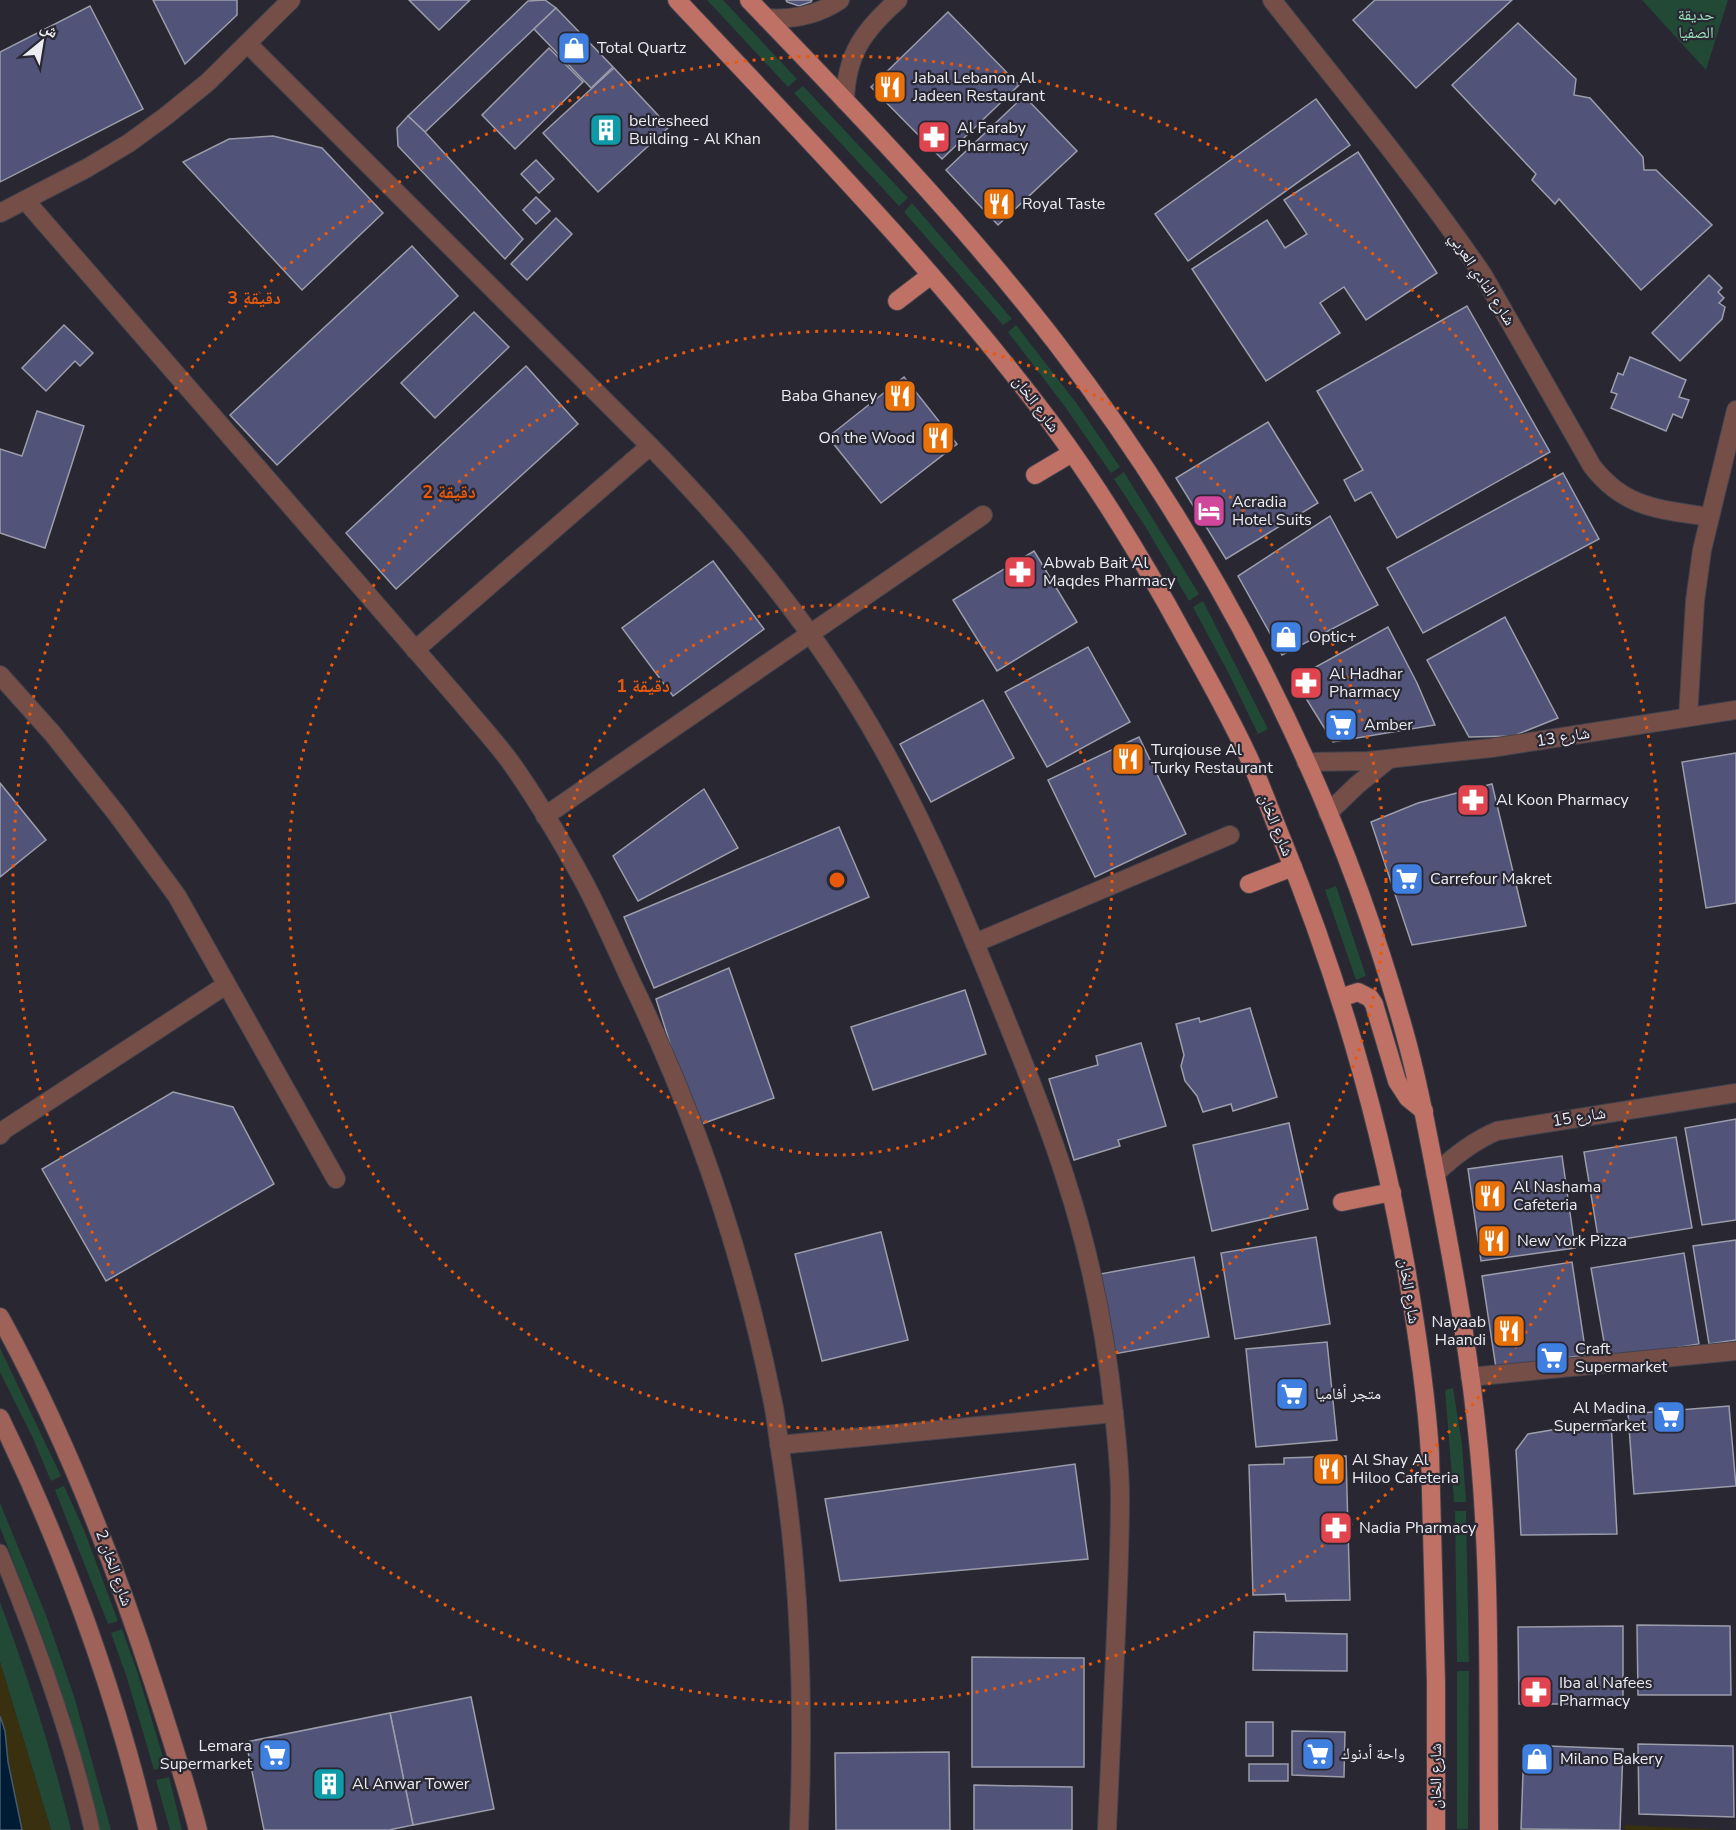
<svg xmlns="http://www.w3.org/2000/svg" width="1736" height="1830" font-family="'Nunito Sans','Noto Naskh Arabic',sans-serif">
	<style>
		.green { fill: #214935 }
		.sand { fill: #38300f }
		.water { fill: #001b34; stroke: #475a6d; stroke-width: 1.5 }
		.building { fill: #525378; stroke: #9c9dab; stroke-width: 1.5 }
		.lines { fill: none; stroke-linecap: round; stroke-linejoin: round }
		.pedestrian-casing { stroke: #43434d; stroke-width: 17 }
		.minor-casing { stroke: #43434d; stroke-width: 20 }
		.secondary-casing { stroke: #43434d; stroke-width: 20 }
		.primary-casing { stroke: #43434d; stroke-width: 20 }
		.pedestrian { stroke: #754e48; stroke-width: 15 }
		.minor { stroke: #754e48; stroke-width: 18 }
		.secondary { stroke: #9f6259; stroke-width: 18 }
		.primary { stroke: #bf7166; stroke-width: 18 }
		.ring { fill: none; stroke: #e8590c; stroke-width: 3; stroke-dasharray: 3 6 }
		.labels { text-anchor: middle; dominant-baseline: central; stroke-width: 4.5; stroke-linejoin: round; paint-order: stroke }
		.park-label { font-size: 16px; fill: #9be2bb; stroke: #282732 }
		.poi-label { font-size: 16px; fill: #ececf3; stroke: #282732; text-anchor: start }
		.street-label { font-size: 16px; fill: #ececf3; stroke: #282732 }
		.centre { fill: #e8590c; stroke: #282732; stroke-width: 3 }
		.ring-label { font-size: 18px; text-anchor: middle; font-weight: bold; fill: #e8590c; stroke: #282732; stroke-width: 4.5; stroke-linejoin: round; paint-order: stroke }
	</style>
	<rect width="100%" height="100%" fill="#282732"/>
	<g class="green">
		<polygon points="707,0 723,0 797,79 788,87"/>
		<polygon points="1642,0 1728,0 1706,70"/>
		<polygon points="803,86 908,198 899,206 794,93"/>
		<polygon points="912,203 1012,319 1003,325 904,212"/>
		<polygon points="1016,325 1077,404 1120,467 1111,473 1063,404 1008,332"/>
		<polygon points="1124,472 1199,594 1189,601 1148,531 1114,479"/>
		<polygon points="1203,601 1268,729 1258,734 1229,674 1193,607"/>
		<polygon points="1336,886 1366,976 1356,980 1325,890"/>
		<polygon points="0,1348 61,1476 51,1481 32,1436 0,1372"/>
		<polygon points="1453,1388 1462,1444 1466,1502 1454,1502 1445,1390"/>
		<polygon points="64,1486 84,1530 118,1621 108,1624 55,1490"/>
		<polygon points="0,1503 46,1615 74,1696 111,1830 100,1830 69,1715 41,1633 0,1527"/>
		<polygon points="1455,1511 1466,1511 1469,1662 1457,1662"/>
		<path d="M0,1602C28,1677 52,1752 71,1830H51L0,1662Z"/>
		<polygon points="122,1629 138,1674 166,1767 154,1770 127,1678 111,1633"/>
		<polygon points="1457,1671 1469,1671 1468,1829 1457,1829"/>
		<polygon points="169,1777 182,1830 170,1830 156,1780"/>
	</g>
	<g class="sand">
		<polygon points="0,1662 51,1830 22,1830 8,1762 5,1732 0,1716"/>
		<polygon points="1625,1825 1722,1830 1624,1830"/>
	</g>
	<polygon class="water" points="0,1716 5,1731 8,1762 22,1830 0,1830"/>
	<g class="building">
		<polygon points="153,0 237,0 237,15 185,64"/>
		<polygon points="409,0 470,0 439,30"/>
		<polygon points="545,0 556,8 425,132 408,116 528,1"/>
		<polygon points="786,0 812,0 811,2 799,6 787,2"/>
		<polygon points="1375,0 1512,0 1416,88 1353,20"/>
		<polygon points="90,6 143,109 0,182 0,52"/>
		<polygon points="556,8 613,67 591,88 534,29"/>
		<polygon points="948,12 1019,85 942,159 871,87"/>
		<polygon points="1518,23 1576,79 1574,95 1590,98 1643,157 1644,170 1656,170 1712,225 1641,290 1559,199 1555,204 1532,180 1536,174 1452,85"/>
		<polygon points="549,48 583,82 515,149 482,115"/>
		<polygon points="614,68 669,127 598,192 543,133"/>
		<polygon points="1024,96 1077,151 998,225 946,170"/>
		<polygon points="1316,99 1350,145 1188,261 1155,214"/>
		<polygon points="408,116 425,132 523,239 505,259 398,146 397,128"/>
		<polygon points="273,136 322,148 383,213 302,290 183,162 229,139"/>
		<polygon points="1358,152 1437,273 1366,320 1344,287 1320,303 1340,333 1266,381 1192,269 1267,220 1285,248 1307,234 1284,200"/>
		<polygon points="536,160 554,179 539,193 521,174"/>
		<polygon points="536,197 550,211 536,224 523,210"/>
		<polygon points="556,218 572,234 527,280 511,264"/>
		<polygon points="412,246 458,296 277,465 230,415"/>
		<polygon points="1709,275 1722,288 1718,292 1724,298 1719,303 1725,307 1722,319 1680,361 1652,333"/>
		<polygon points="1467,306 1550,452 1397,538 1371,492 1355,501 1344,480 1363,470 1317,391"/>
		<polygon points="474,312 509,347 435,418 401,383"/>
		<polygon points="64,325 93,353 80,366 75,361 46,391 22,368"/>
		<polygon points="1630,357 1686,380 1679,397 1689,400 1682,418 1673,414 1666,431 1611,408 1617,394 1611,392 1618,373 1623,375"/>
		<polygon points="526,366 578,424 396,589 346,533"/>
		<polygon points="904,377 957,444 881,503 828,437"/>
		<polygon points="37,411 84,426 45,548 0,533 0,449 22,456"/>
		<polygon points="1268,422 1318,503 1226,559 1176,478"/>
		<polygon points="1563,473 1599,539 1423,633 1387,568"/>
		<polygon points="1330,516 1378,605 1282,655 1238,576"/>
		<polygon points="1034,551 1077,622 997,671 953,600"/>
		<polygon points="713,561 764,629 673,696 622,628"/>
		<polygon points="1505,617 1558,718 1513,736 1469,737 1427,660"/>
		<polygon points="1388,627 1417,683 1435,725 1333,742 1294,679"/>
		<polygon points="1088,647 1130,722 1047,767 1005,692"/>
		<polygon points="983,700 1014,758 931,802 900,744"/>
		<polygon points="1139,737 1186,834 1095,877 1048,780"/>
		<polygon points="1736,753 1736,903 1706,908 1682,762"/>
		<polygon points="0,783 46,840 0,877"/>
		<polygon points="1492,784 1526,926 1412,945 1371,822 1418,803"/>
		<polygon points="704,789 738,848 638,901 613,856"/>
		<polygon points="839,827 869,897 654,988 624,917"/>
		<polygon points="729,968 774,1098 696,1126 656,999"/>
		<polygon points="965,990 986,1054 873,1090 851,1027"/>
		<polygon points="1250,1008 1277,1097 1233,1111 1231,1104 1203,1112 1197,1096 1185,1081 1181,1066 1184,1055 1176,1024 1199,1018 1200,1022"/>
		<polygon points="1141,1043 1166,1126 1118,1140 1120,1146 1074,1160 1049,1079 1098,1065 1096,1056"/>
		<polygon points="173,1092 233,1107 274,1184 106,1281 42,1169"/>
		<polygon points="1736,1119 1736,1220 1702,1225 1685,1128"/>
		<polygon points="1289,1123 1308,1209 1212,1231 1193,1145"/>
		<polygon points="1676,1137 1692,1228 1599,1243 1584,1152"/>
		<polygon points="1562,1156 1575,1248 1481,1261 1468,1169"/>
		<polygon points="881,1232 908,1340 822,1361 795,1254"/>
		<polygon points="1316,1237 1330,1324 1235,1339 1221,1253"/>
		<polygon points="1736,1240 1736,1340 1709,1344 1693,1246"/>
		<polygon points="1684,1253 1699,1344 1607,1359 1591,1268"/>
		<polygon points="1194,1257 1209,1337 1114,1354 1100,1274"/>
		<polygon points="1572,1262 1586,1355 1496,1368 1482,1276"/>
		<polygon points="1327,1342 1337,1440 1256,1447 1246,1349"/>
		<polygon points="1729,1406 1736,1486 1634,1494 1628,1414"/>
		<polygon points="1611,1420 1617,1534 1521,1535 1516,1450 1528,1434"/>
		<polygon points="1346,1456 1350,1600 1286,1601 1285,1594 1253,1595 1249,1465 1284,1464 1284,1458"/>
		<polygon points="1075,1464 1088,1559 840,1581 825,1499"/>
		<polygon points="1637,1625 1730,1626 1731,1695 1638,1695"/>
		<polygon points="1623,1626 1623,1704 1519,1704 1518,1627"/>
		<polygon points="1254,1632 1347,1634 1347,1671 1253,1670"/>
		<polygon points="972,1657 1084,1658 1084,1767 972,1767"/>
		<polygon points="471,1697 494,1809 413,1825 390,1713"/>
		<polygon points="390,1713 413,1825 389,1830 264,1830 246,1742"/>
		<rect x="1246" y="1722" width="27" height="34"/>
		<polygon points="1292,1731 1345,1732 1344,1777 1292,1775"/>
		<polygon points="1638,1744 1733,1746 1734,1817 1639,1814"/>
		<polygon points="1524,1745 1623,1749 1620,1830 1521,1829"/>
		<polygon points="949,1752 950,1830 836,1830 835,1753"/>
		<rect x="1249" y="1764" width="39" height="17"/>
		<polygon points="974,1785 1072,1787 1072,1830 974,1830"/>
	</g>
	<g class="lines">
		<g class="pedestrian-casing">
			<path id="pedestrian" d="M0,1552C37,1642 71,1735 92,1830"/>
		</g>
		<g class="minor-casing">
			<g id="minor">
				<path d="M1272,0C1343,90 1418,180 1483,275L1592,466C1625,509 1660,509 1709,517"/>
				<path d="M766,18C793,20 818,15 840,0"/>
				<path d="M248,44L650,446C739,537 819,634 881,745C928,829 965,918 1001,1007C1023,1062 1047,1119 1065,1177C1090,1253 1106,1334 1114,1414C1117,1441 1120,1469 1120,1497C1120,1542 1118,1588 1116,1633C1113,1699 1110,1764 1107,1830"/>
				<path d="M845,101C846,54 864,30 898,0"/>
				<path d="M25,200L460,701C478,723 498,744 514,767C539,803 562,842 583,880C600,912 615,946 630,979C696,1115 745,1260 774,1408C777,1426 779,1444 782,1462C801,1585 804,1706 799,1830"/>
				<polyline points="0,213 87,168 129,143 166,116 208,82 291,0"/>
				<polyline points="415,650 650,446"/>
				<polyline points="0,675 52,733 116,813 177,896 336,1179"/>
				<polyline points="1688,717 1695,601 1702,550 1736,410"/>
				<polyline points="1306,762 1368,761 1491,748 1736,710"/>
				<polyline points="1328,813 1357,785 1389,759"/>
				<polyline points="545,816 983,515"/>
				<polyline points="975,943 1230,835"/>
				<polyline points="0,1135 4,1130 226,985"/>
				<path d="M1435,1174C1454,1156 1473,1141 1497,1131L1736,1093"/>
				<polyline points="1470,1377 1736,1351"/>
				<polyline points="779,1445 1114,1413"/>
			</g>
		</g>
		<g class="secondary-casing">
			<g id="secondary">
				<path d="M0,1317C64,1433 112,1556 153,1682C169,1731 185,1780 198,1830"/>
				<path d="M0,1418C64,1550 114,1687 148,1830"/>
			</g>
		</g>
		<g class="primary-casing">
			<g id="primary">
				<path d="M677,0C806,137 938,272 1051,423C1101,491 1145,563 1185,637C1207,676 1229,715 1248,756C1261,784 1271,813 1283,842C1338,977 1379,1118 1405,1262C1416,1325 1426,1389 1430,1454L1436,1683V1830"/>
				<path d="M749,0C856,111 963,222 1057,344C1212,546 1334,781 1403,1027C1419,1083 1429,1140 1440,1197C1456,1281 1471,1365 1479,1450C1491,1575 1488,1705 1489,1830"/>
				<polyline points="897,301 931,275"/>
				<polyline points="1035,475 1072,453"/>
				<polyline points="1249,884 1293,867"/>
				<polyline points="1340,998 1358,992 1370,998 1374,1004 1397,1081 1408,1098 1424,1111"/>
				<polyline points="1342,1202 1392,1192"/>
			</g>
		</g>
		<use href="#pedestrian" class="pedestrian"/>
		<use href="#minor" class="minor"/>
		<use href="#secondary" class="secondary"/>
		<use href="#primary" class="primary"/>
	</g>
	<g class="ring">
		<circle cx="837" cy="880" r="275"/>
		<circle cx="837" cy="880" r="549"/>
		<circle cx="837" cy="880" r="824"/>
	</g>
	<defs>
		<g id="shop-square" transform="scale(1.725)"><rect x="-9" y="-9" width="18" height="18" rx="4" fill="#3f7fe0" stroke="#282732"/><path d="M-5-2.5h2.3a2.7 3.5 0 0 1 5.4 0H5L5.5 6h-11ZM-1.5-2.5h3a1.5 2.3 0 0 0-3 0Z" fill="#fff"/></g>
		<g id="restaurant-square" transform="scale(1.725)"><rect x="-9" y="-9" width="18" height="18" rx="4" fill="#e8710a" stroke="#282732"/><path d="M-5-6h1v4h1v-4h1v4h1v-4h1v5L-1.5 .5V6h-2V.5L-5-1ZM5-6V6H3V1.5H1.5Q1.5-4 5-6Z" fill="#fff"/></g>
		<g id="building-square" transform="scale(1.725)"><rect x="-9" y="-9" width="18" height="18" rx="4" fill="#0f9aa8" stroke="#282732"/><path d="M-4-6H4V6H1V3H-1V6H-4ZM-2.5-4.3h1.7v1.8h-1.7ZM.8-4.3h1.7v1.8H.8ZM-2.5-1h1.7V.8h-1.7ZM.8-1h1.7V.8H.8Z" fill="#fff"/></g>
		<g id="pharmacy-square" transform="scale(1.725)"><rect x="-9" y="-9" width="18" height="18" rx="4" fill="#e0444e" stroke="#282732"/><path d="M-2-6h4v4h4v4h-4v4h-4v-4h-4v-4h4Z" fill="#fff"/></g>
		<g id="hotel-square" transform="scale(1.725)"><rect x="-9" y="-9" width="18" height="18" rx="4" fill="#d1479c" stroke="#282732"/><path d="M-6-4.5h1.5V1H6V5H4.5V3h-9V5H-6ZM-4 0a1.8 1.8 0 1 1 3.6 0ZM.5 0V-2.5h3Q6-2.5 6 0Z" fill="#fff"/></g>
		<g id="supermarket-square" transform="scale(1.725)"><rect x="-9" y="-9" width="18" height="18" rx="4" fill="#3f7fe0" stroke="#282732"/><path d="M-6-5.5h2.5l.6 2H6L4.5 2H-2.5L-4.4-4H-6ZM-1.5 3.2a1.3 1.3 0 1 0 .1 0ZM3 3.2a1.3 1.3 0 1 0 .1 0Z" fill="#fff"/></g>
	</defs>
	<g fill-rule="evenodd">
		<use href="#shop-square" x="574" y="48"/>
		<use href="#restaurant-square" x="890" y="87"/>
		<use href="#building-square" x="606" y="130"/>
		<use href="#pharmacy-square" x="934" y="137"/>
		<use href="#restaurant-square" x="999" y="204"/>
		<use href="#restaurant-square" x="900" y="396"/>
		<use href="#restaurant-square" x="938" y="438"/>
		<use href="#hotel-square" x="1209" y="511"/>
		<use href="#pharmacy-square" x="1020" y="572"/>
		<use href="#shop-square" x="1286" y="637"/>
		<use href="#pharmacy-square" x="1306" y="683"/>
		<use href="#supermarket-square" x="1341" y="725"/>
		<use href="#restaurant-square" x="1128" y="759"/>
		<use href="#pharmacy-square" x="1473" y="800"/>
		<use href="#supermarket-square" x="1407" y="879"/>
		<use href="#restaurant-square" x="1490" y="1196"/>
		<use href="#restaurant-square" x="1494" y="1241"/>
		<use href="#restaurant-square" x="1509" y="1331"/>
		<use href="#supermarket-square" x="1552" y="1358"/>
		<use href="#supermarket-square" x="1292" y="1394"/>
		<use href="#supermarket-square" x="1669" y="1417"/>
		<use href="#restaurant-square" x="1329" y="1469"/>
		<use href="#pharmacy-square" x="1336" y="1528"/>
		<use href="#pharmacy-square" x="1536" y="1692"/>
		<use href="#supermarket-square" x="1318" y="1754"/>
		<use href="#supermarket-square" x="275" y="1755"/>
		<use href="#shop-square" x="1537" y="1759"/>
		<use href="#building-square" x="329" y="1784"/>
	</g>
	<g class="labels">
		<g class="park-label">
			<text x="1696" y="15">حديقة<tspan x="1696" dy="18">الصفيا</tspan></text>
		</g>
		<g class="poi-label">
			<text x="597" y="48">Total Quartz</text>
			<text x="913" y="78">Jabal Lebanon Al<tspan x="913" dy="18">Jadeen Restaurant</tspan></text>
			<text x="629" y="121">belresheed<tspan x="629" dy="18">Building - Al Khan</tspan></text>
			<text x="957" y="128">Al Faraby<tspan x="957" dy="18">Pharmacy</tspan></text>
			<text x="1022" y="204">Royal Taste</text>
			<text x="877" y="396" text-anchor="end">Baba Ghaney</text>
			<text x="915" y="438" text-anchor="end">On the Wood</text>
			<text x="1232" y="502">Acradia<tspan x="1232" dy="18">Hotel Suits</tspan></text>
			<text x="1043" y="563">Abwab Bait Al<tspan x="1043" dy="18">Maqdes Pharmacy</tspan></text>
			<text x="1309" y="637">Optic+</text>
			<text x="1329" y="674">Al Hadhar<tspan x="1329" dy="18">Pharmacy</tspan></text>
			<text x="1364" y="725">Amber</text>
			<text x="1151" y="750">Turqiouse Al<tspan x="1151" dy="18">Turky Restaurant</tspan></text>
			<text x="1496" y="800">Al Koon Pharmacy</text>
			<text x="1430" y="879">Carrefour Makret</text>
			<text x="1513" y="1187">Al Nashama<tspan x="1513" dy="18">Cafeteria</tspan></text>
			<text x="1517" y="1241">New York Pizza</text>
			<text x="1486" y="1322" text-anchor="end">Nayaab<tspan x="1486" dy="18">Haandi</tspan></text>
			<text x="1575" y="1349">Craft<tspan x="1575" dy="18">Supermarket</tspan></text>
			<text x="1315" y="1394">متجر أفاميا</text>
			<text x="1646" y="1408" text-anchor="end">Al Madina<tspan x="1646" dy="18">Supermarket</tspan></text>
			<text x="1352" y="1460">Al Shay Al<tspan x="1352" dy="18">Hiloo Cafeteria</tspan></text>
			<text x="1359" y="1528">Nadia Pharmacy</text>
			<text x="1559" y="1683">Iba al Nafees<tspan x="1559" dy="18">Pharmacy</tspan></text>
			<text x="252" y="1746" text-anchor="end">Lemara<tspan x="252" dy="18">Supermarket</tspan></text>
			<text x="1341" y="1754">واحة أدنوك</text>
			<text x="1560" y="1759">Milano Bakery</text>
			<text x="352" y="1784">Al Anwar Tower</text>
		</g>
		<g class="street-label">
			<text transform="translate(1482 279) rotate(57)">شارع النادي العربي</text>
			<text transform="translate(1036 404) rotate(53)">شارع الخان</text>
			<text transform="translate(1563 737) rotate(-9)">شارع 13</text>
			<text transform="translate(1276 825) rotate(68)">شارع الخان</text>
			<text transform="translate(1579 1117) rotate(-9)">شارع 15</text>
			<text transform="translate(1409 1291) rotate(81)">شارع الخان</text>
			<text transform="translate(114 1568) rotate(70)">شارع الخان 2</text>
			<text transform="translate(1436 1776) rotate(-90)">شارع الخان</text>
		</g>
	</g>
	<circle cx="837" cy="880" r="9" class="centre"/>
	<g class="ring-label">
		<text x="254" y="304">3 دقيقة</text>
		<text x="449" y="498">2 دقيقة</text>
		<text x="643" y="692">1 دقيقة</text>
	</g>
	<g transform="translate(42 42) rotate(30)" stroke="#282732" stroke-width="4.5" paint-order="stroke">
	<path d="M0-4.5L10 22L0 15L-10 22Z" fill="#ececf3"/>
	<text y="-9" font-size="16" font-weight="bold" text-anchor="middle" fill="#ececf3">ش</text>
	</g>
</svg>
